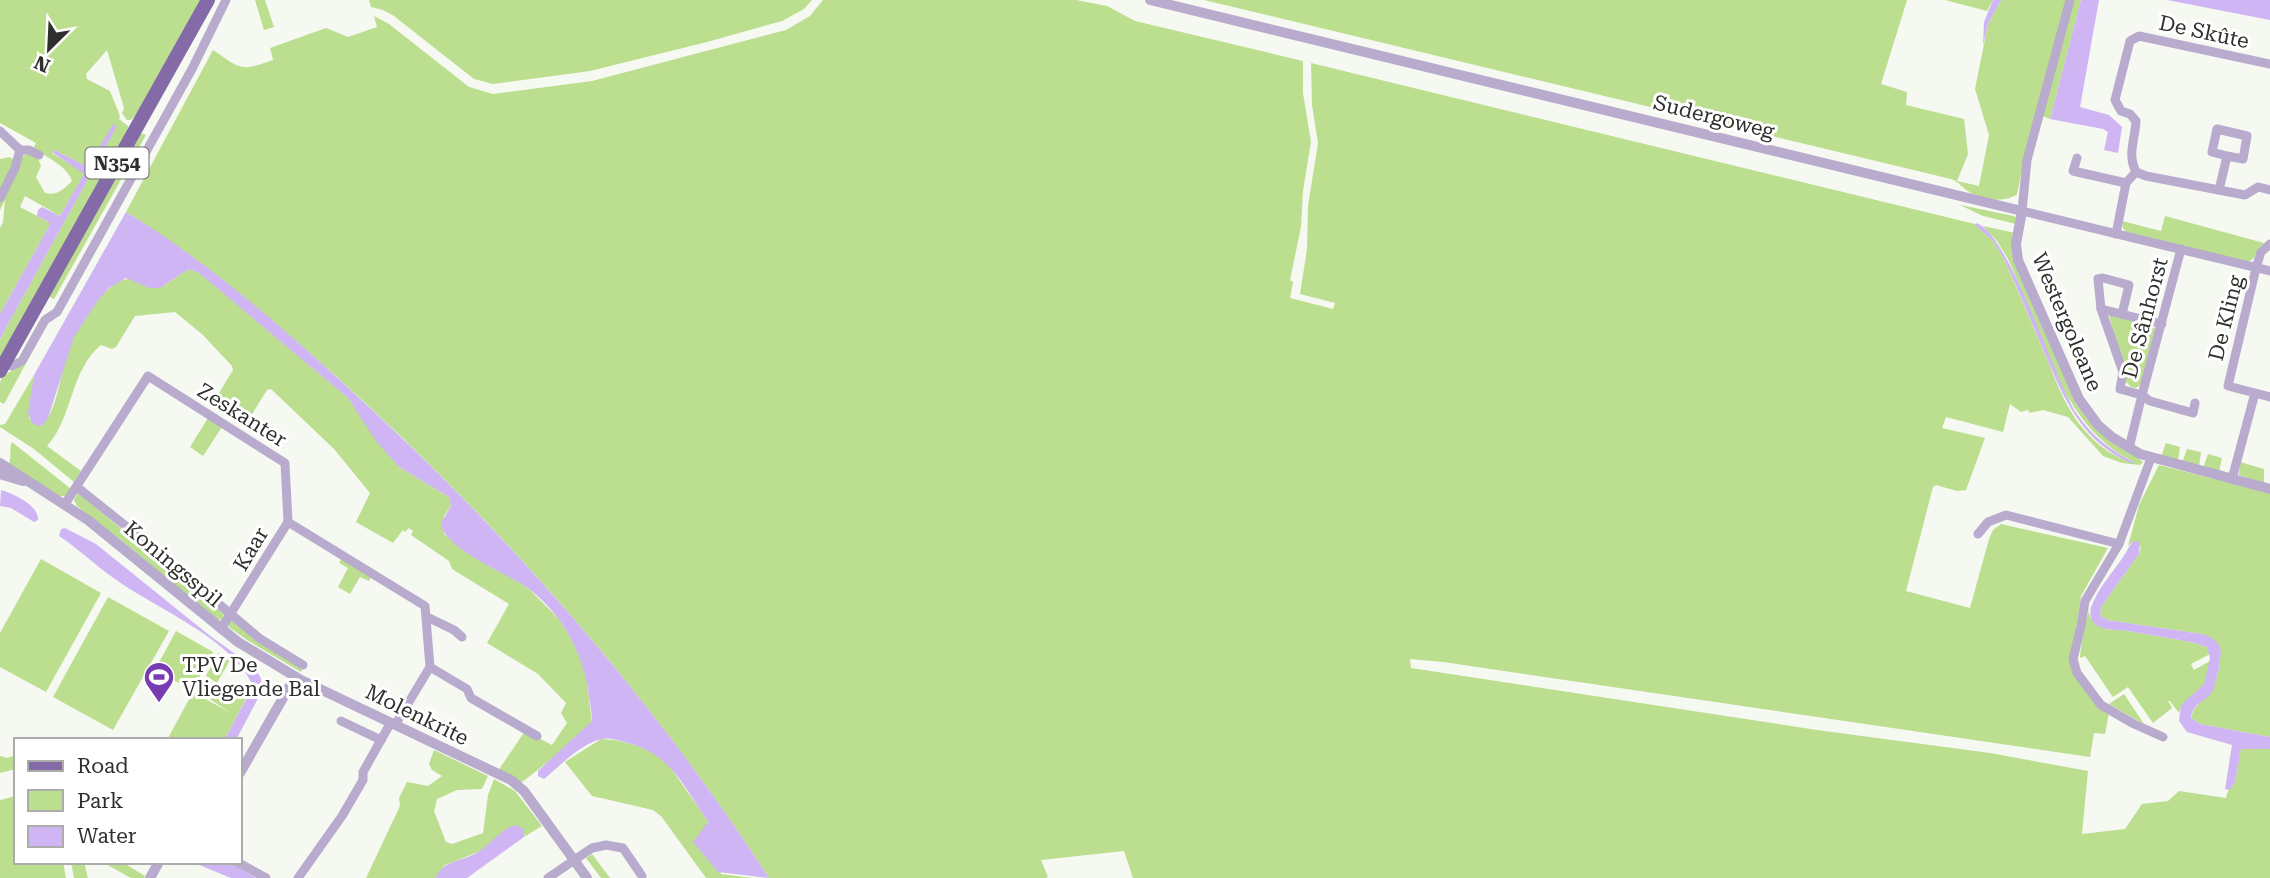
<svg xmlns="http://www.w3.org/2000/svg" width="2270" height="878" font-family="'Roboto Serif',serif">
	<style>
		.green { fill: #bcde8f }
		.water { fill: #cfb5f4 }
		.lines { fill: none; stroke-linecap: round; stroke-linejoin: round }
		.minor { stroke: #b9abce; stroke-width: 9 }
		.tertiary { stroke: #b9abce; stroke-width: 10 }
		.primary { stroke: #856aa8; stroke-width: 14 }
		.labels { text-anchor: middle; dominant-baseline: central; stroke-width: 6; stroke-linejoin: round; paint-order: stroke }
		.shield { fill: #fff; stroke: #6d6e6c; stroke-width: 2 }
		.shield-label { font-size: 19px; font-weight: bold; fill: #2f302d }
		.street-label { font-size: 21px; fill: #2f302d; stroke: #fff }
		.poi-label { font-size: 21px; fill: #2f302d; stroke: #fff; text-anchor: start }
	</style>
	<rect width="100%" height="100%" fill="#f5f9f1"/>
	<g class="green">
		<path d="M0,0H203L143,107L131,120H127L122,113L124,108L107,50L86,74L87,79L110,91L120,116L119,119L128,126L127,135L0,362V339L117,126L88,167L54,150L52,153L85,173L60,216L25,196L20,207L49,222V226L0,314V228L3,222L5,200L0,210V202L23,156L29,153L38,158L41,166L36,177L45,193C57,196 64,189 72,181C68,167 46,156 33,149L36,143L0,123Z"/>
		<polygon points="255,0 265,0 274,27 264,30"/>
		<polygon points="369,0 812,0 804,9 782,21 707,42 590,71 493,84 474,79 394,16 383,10 371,7"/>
		<path d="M823,0H1076L1107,6L1135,21L1303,61V93L1311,142L1303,191L1301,227L1290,280L1293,282L1290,298L1333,309L1335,303L1300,294L1307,249L1308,206L1318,143L1312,105L1311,63L1975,224L1993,241L2004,259C2019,293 2033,326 2047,359C2055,379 2063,400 2075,418C2088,437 2110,458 2134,462C2059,426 2041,329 2008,259L1997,241L1983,226L2015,233L2013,244L2076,404L2143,462L2140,465L2122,463L2103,456L2068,417L2043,410L2030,413L2028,410L2021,412L2010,404L2003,432L1946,417L1942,428L1985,438L1966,490L1957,491L1936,485L1933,487L1906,591L1970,608L1989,539L1993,530L2001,524L2108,548L2081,596L2071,663L2109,713L2105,734L2094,733L2090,757L1443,662L1410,659L1411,668L1817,730L1990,753L2088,771L2082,834L2125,829L2142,804L2168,801L2179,791L2226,798L2228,791L2235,782L2241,748L2270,749V878H1133L1124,851L1041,860L1048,877L1045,878H769C649,693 502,526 338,378C271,318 203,260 126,212L213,50C241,69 240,72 273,60L270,48L326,28L348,37L377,27L374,16L389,24L469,87L493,94L592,81L786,30L810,16Z"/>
		<path d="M1204,0H1907L1881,84L1907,92L1906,105L1964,119L1968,154L1957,181L1979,186L1989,135L1975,89L1988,24L2001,0H2066L2027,146L2017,194C2006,203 1983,200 1971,193C1963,189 1960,182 1951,179Z"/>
		<polygon points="1945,0 1993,0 1987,11"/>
		<polygon points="2073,0 2081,0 2050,119 2042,116"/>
		<polygon points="140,133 146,135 54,299 48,296"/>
		<polygon points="10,157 14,160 0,193 0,159"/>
		<polygon points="1960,205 2014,216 2017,219 2016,224 1983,216"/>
		<polygon points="2165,216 2264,243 2258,249 2254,258 2248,262 2126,232 2123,228 2122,221 2161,231"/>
		<path d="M189,269L200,273L348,398L399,467L449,497L451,506L444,516V534L475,558L511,576L530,590L560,620L576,647L586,675L592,722L558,754L521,783L498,771L525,731L552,745L567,723L561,713L566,703L538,674L487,643L509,604L452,569L449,561L411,535L413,531L409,528L405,532L403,530L393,543L356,522L370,493L334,449L271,389L267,390L244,427L211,406L233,370L232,366L203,335L175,312L135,316L116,347L112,349L101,345C70,370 73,418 47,446L81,471L74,482L34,449L0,427V425L5,424L34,375L29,419L48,418C59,397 61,373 68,350C75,330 106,278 130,279C163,295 161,286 189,269Z"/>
		<polygon points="2109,315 2151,325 2155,329 2142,384 2136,388 2131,387 2125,381"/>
		<polygon points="45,328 4,404 0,402 0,383 2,377 14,369"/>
		<polygon points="208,418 222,427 203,456 190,447"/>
		<path d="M12,442L71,489L66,496H60L8,466C13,456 8,449 12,442Z"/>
		<polygon points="2166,443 2180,447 2178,461 2161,457"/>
		<polygon points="2187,449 2201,452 2199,467 2182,463"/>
		<polygon points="2208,454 2222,458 2219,472 2203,468"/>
		<polygon points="2240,462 2264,469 2264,483 2239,475"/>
		<path d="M2159,465L2270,493V737L2200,724L2191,718C2193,706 2201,704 2208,695C2217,685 2223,658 2219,645L2202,634L2107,620L2100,615L2101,607L2139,554L2141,547L2133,541L2128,546L2139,505Z"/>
		<polygon points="78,493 224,614 222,620 213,618 121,540 77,506 74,500"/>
		<polygon points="342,558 372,575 369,581 360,577 350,594 338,587 348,568 339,563"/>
		<polygon points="41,559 101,593 46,692 0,667 0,633"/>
		<polygon points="108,597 169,631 113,730 53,697"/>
		<path d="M2092,605L2089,612L2090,617L2100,626L2111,630H2122L2191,642L2207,647L2210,654L2191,664L2194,670L2210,661C2208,670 2207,682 2201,688C2193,698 2183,700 2179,713L2170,701H2168L2172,708L2153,723L2128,687L2113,697L2085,656L2080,658C2081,647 2086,613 2092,605Z"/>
		<polygon points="232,621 303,667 301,672 247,640 229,627 229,623"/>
		<polygon points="176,631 213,652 192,690 155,670"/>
		<polygon points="218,653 230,660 217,683 206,676"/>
		<polygon points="215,687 238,699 241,693 247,697 224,740 167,740 193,692 231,713 208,698"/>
		<polygon points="2124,694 2144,724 2109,704"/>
		<polygon points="601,739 615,740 639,746 655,753 666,761 707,820 721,874 753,878 706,878 661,816 653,810 592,796 565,762"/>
		<polygon points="434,750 488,776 482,789 457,790 437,799 434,811 446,842 452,844 483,833 488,795 494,779 515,791 542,826 524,837 525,834 445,865 435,878 366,878 400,806 399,798 407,782 428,786 442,776 432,770 429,764"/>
		<polygon points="16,755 16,769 0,773 0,756 7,758"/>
		<polygon points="16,796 16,862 63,862 66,878 0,878 0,800"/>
		<polygon points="592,854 610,878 601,878 586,858"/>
		<polygon points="71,862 84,862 88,878 74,878"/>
		<polygon points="102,862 122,862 145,876 144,878 131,878"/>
	</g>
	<g class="water">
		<polygon points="1993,0 2001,0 1988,24 1983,46 1984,22"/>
		<polygon points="2081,0 2099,0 2080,107 2109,115 2122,127 2118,153 2104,150 2108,132 2103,129 2050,119"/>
		<polygon points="2167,0 2270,0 2270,20"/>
		<polygon points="113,124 116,125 116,128 0,339 0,314 49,226 49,222 37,216 38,210 42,207 60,216 84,174 52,152 54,150 88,167"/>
		<path d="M126,212C205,260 274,320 342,382C504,529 650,694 769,878L718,872L693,842L708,822L707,820C683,786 672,755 628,743C620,741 611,737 602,739C580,744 561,765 544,779L538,776V771L592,721C592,710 589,700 588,689C581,650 562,614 529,589C509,574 442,548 441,523L451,506L449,497L399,467L376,441L348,398L199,273L189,269L160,288H149L126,278L109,288L97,302L74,337L48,418L43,425L38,426L32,423L28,413L34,375Z"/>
		<path d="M1976,223C2009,232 2054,380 2077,414C2092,436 2111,451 2134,462V464C2082,444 2063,397 2043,349C2030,319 2018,289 2004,259L1993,241L1975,225Z"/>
		<path d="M1,490C14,494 39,505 38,520L34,522L11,508L0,506Z"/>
		<path d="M65,528L96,544L209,635L256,669L261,679L262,691L236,740H224L249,694L252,684C231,638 155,608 115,579C96,566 79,549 59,536L61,529Z"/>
		<path d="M2133,541L2140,542L2139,554L2101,607L2100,615L2107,620L2202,634C2208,636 2217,639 2220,647C2223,653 2216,685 2212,692C2205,702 2192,704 2191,718L2200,724L2270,737V749H2241L2235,782L2230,790L2225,789L2232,745L2187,732L2179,721L2181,705L2204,684L2210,658L2207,647L2191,642L2122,630C2060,631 2106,582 2121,560C2126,554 2128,547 2133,541Z"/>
		<path d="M515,825L524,829V837L467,878H435C446,858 460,863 478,852C491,844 500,830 515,825Z"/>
		<polygon points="192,862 229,862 256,878 231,878"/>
	</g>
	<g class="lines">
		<g class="minor">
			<polyline points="2070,0 2027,160 2022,211 2270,271"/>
			<polyline points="0,131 20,150"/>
			<polyline points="2077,158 2073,171 2126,183"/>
			<polyline points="2136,172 2146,176 2245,195 2258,187 2270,190"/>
			<polyline points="2219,190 2227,156 2243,159 2247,136 2217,129 2212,152 2227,156"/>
			<polyline points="0,198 15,168 20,150 29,150 39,155"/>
			<path d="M2116,234L2126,183L2136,172C2127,154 2135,140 2136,121L2130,114L2121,111L2115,100L2130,41L2139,36L2270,64"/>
			<polyline points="2181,249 2142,395 2150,401 2193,413 2195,403"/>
			<polyline points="2101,309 2162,324"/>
			<polyline points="2122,314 2129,285 2103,278 2098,279 2101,309 2123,372 2120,389 2142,395 2129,448"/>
			<polyline points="4,363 12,366 22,361 45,320 57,312 192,69 226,0"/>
			<polyline points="2255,393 2270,397"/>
			<polyline points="2151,458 2119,544 2085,601 2081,626 2073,659 2077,673 2101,705 2134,724 2163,737"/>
			<polyline points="2232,479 2255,393 2228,386 2256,268 2261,252 2270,244"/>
			<polyline points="77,487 142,539 259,638 303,665"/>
			<polyline points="65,504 148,376 277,458 285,463 288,522 425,606 430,667 395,725"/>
			<polyline points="1978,534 1988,522 2006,515 2119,544"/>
			<polyline points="427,617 454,630 462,637"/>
			<polyline points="221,629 288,522"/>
			<polyline points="430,667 467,689 471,698 537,736"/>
			<polyline points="341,721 381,740 390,724"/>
			<polyline points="237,862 266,878"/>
			<polyline points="298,878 342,816 363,780 363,772 381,740"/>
			<polyline points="548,878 592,848 606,845 623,848 642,876"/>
		</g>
		<g class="tertiary">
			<polyline points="1150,0 2022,211 2016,244 2018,260 2079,399 2098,425 2112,437 2140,454 2270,489"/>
			<polyline points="0,463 88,520 238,642 301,680 511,780 524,791 587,878"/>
			<polyline points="0,474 23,481"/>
			<polyline points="240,773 295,677"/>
			<polyline points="150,878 159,862"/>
		</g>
		<polyline class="primary" points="0,371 208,0"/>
	</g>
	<defs>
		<g id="stadium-pin" transform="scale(1.575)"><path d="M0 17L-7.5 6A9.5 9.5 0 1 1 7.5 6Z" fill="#773cb2" stroke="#fff"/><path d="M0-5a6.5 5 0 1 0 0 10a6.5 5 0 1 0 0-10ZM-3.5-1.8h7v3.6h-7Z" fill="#fff"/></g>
	</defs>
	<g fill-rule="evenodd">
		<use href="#stadium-pin" x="159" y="677"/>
	</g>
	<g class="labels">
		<rect class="shield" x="85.5" y="147.5" width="63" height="31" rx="5"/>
		<g class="shield-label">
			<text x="117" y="163">N354</text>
		</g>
		<g class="street-label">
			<text transform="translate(2204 32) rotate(12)">De Skûte</text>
			<text transform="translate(1714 117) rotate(14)">Sudergoweg</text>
			<text transform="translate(2145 318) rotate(-75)">De Sânhorst</text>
			<text transform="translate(2226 318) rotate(-76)">De Kling</text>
			<text transform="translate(2067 322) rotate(67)">Westergoleane</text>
			<text transform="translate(242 415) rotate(32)">Zeskanter</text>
			<text transform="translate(251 549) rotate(-59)">Kaar</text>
			<text transform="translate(173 564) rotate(40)">Koningsspil</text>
			<text transform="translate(417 715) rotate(26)">Molenkrite</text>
		</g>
		<g class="poi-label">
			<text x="182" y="665">TPV De<tspan x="182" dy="24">Vliegende Bal</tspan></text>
		</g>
	</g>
	<rect x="14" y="738" width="228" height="126" fill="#ffffff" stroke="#acacab" stroke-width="2"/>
	<rect x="28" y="761" width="35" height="10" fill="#856aa8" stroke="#acacab" stroke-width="2"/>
	<text x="77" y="773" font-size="21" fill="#2f302d">Road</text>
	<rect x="28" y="790" width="35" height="21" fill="#bcde8f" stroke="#acacab" stroke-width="2"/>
	<text x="77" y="808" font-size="21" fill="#2f302d">Park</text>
	<rect x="28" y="826" width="35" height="21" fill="#cfb5f4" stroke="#acacab" stroke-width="2"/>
	<text x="77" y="843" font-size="21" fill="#2f302d">Water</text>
	<g transform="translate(49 49) rotate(204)" stroke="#ffffff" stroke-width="5" paint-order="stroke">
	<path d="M0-5L12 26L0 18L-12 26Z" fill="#2f302d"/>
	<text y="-10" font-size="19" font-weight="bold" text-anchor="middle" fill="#2f302d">N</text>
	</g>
</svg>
